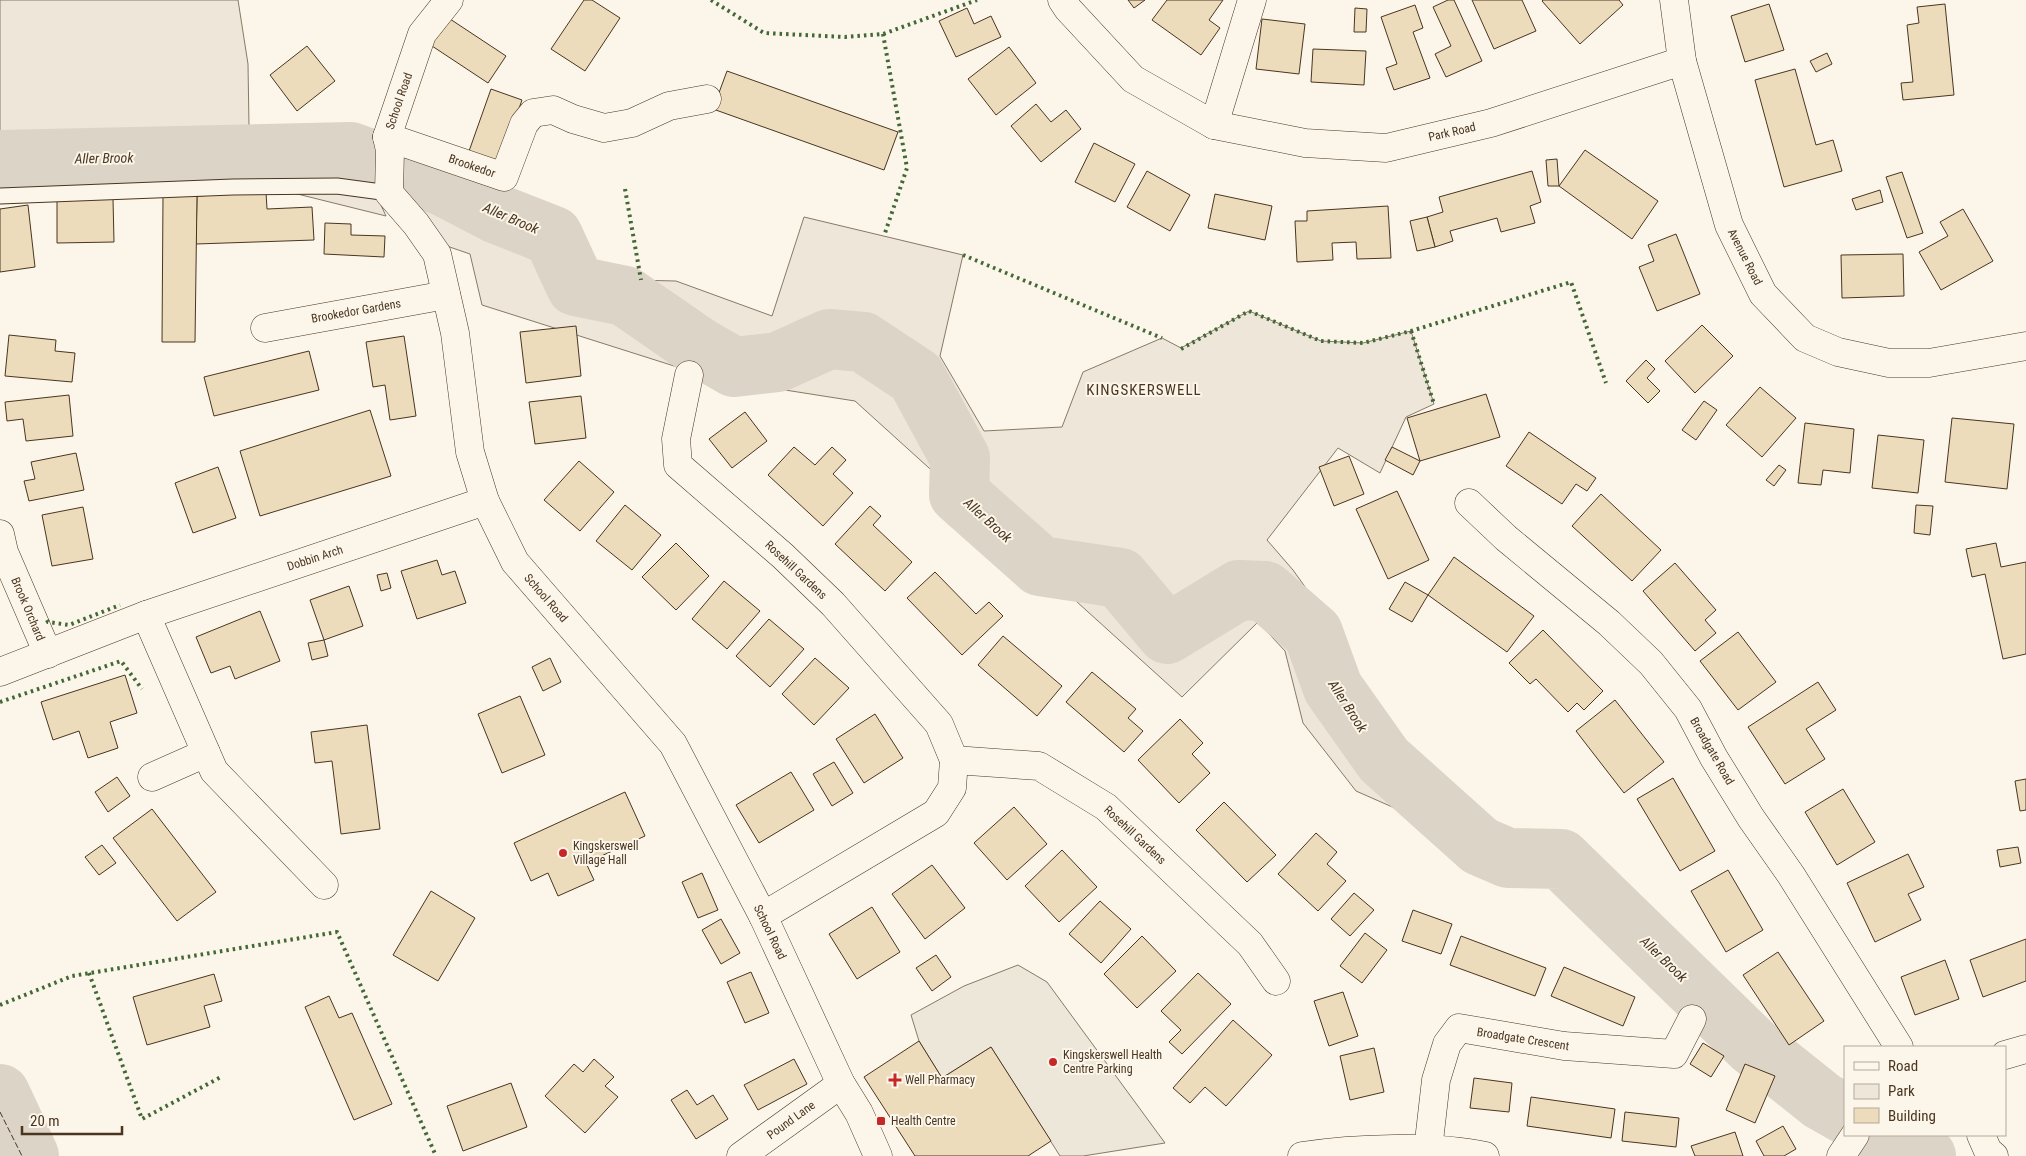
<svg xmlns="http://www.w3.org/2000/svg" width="2026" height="1156" font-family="'Roboto Condensed',sans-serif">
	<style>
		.green { fill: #ede6d9; stroke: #887966 }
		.parking { fill: #ede7d9; stroke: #887966 }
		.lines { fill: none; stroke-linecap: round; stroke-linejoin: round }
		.river { stroke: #dcd4c6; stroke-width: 60 }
		.building { fill: #ecdcbc; stroke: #4a3520 }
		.lane-casing { stroke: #4a3520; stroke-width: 17 }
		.street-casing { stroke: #4a3520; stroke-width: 29 }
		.lane { stroke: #fbf6e9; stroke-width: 15 }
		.street { stroke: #fbf6e9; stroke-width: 28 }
		.hedge { stroke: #436837; stroke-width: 4; stroke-dasharray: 2.5 4; stroke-linecap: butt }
		.fence { stroke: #4a3520; stroke-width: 1; stroke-dasharray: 6 2.5; stroke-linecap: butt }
		.poi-dot { fill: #c62828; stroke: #fbf6e9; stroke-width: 2 }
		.labels { text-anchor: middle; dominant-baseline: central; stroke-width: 4; stroke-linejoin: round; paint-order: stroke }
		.street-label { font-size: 12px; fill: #4a3520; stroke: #fbf6e9 }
		.poi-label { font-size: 12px; fill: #4a3520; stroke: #fbf6e9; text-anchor: start }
		.water-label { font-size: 14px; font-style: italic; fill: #4a3520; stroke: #fbf6e9 }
		.quarter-label { font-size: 15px; letter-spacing: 1px; fill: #4a3520; stroke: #fbf6e9 }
	</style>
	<rect width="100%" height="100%" fill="#fbf6e9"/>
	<g class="green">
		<polygon points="0,0 238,0 248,64 249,127 371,138 373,188 386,216 249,182 0,192"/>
		<polygon points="412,160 576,221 588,279 676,281 772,316 804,217 963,255 940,356 984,431 1062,427 1083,372 1162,338 1181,348 1249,311 1321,341 1363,343 1411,331 1434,404 1406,417 1380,473 1338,448 1267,540 1293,570 1321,609 1364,716 1508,858 1356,791 1303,723 1285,651 1258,622 1182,697 855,401 715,379 482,305 470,254 438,243 412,203"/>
	</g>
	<polygon class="parking" points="1018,965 1047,982 1165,1143 1083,1156 1060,1156 991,1047 942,1078 919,1041 911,1015 964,986"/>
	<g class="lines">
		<g class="river">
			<polyline points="0,160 351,152 445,187 495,213 553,236 576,286 625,296 699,347 734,367 778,362 829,339 863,342 916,377 960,458 959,494 1040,566 1120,578 1167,634 1239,590 1265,591 1313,633 1333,688 1384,760 1480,846 1508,858 1561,859 1753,1046 1822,1101 1845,1114"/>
			<polyline points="0,1094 29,1156"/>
			<polyline points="1881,1135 1906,1149 1926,1156"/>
		</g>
	</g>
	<g class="building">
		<polygon points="584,0 592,0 620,18 585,71 551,49"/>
		<polygon points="1128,0 1145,0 1134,8"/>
		<polygon points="1167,0 1223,0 1209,20 1220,28 1201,55 1152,20"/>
		<polygon points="1448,0 1454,0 1482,61 1446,77 1435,54 1451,46 1433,7"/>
		<polygon points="1472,0 1522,0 1536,31 1494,49"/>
		<polygon points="1543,0 1619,0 1623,5 1580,44 1542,1"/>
		<polygon points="1769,4 1784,50 1745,62 1731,16"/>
		<polygon points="1945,4 1954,95 1903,100 1901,83 1913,82 1907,25 1919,23 1917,7"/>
		<polygon points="1415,5 1423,28 1413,32 1430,78 1394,90 1386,68 1397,64 1381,17"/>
		<polygon points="967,8 974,24 991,16 1001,37 956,57 939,21"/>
		<polygon points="1355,8 1367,9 1366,32 1354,32"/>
		<polygon points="447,17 506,56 488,83 429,44"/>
		<polygon points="1262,19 1305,24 1299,74 1256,69"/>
		<polygon points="307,46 335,81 297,111 270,75"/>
		<polygon points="1009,47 1036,83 996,115 968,79"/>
		<polygon points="1313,49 1366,51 1364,85 1311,82"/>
		<polygon points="1827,53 1832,64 1816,72 1810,61"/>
		<polygon points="1795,69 1816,145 1833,140 1842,171 1784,187 1755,80"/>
		<polygon points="727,71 898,132 884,170 713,109"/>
		<polygon points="491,89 522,100 499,165 468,154"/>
		<polygon points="1036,104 1051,122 1066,110 1081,129 1041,162 1011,126"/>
		<polygon points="1094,143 1135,164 1115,202 1075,182"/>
		<polygon points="1585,150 1658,201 1632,239 1559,186"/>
		<polygon points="1557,159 1559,186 1548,186 1546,160"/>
		<polygon points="1147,171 1190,195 1170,231 1127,207"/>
		<polygon points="1532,171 1541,202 1530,206 1535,223 1501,232 1497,218 1450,231 1453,241 1435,247 1427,217 1443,212 1439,197"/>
		<polygon points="1902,172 1923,233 1907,238 1886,177"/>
		<polygon points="1880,190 1883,202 1856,210 1852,199"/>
		<polygon points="266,192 267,209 312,207 314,240 196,244 197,196"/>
		<polygon points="1215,194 1272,206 1265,240 1208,228"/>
		<polygon points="163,196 197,196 195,342 162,342"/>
		<polygon points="113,199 114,242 57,243 57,200"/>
		<polygon points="28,205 35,267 0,272 0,209"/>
		<polygon points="1388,206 1391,258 1357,259 1356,242 1332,243 1333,260 1297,262 1295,221 1307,221 1307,211"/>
		<polygon points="1963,209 1993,261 1941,290 1919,252 1948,236 1940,222"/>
		<polygon points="1427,217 1435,247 1417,251 1410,221"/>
		<polygon points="325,223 351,224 351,235 385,236 384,257 324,254"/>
		<polygon points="1676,234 1700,294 1657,311 1639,267 1654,261 1648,245"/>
		<polygon points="1903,254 1904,296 1842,298 1841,255"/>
		<polygon points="1702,325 1733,356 1695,393 1665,361"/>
		<polygon points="576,326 581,376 526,383 520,332"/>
		<polygon points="9,335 56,340 55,351 75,353 72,382 5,376"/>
		<polygon points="404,336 416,416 390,420 385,385 373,387 366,342"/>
		<polygon points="309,351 319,390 214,416 204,377"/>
		<polygon points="1646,360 1655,369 1647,378 1660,391 1648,403 1626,381"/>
		<polygon points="1760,387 1796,418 1762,457 1726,425"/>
		<polygon points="1486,394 1500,437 1420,461 1407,418"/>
		<polygon points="69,395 73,436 26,441 23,419 7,421 5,402"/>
		<polygon points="581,396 586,438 535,444 529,402"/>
		<polygon points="1704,401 1717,410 1696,440 1682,430"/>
		<polygon points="370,410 391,476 260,516 240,451"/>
		<polygon points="745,412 767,441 732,468 709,439"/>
		<polygon points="1952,418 2014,424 2007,489 1945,482"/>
		<polygon points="1805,423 1854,429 1850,473 1823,470 1821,485 1798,483"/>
		<polygon points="1529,432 1596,478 1587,491 1576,484 1562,504 1506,466"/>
		<polygon points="1878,435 1924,440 1918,493 1872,488"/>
		<polygon points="794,447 815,465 832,447 846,460 833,474 853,493 823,526 768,475"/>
		<polygon points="1392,447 1420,461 1413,475 1385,460"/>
		<polygon points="76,453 84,490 29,501 24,481 35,479 31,462"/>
		<polygon points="1349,456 1364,494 1334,506 1319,467"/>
		<polygon points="579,461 614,492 580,531 544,500"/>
		<polygon points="1779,465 1786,470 1774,486 1766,480"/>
		<polygon points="218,467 236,518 193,533 175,483"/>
		<polygon points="1397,491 1429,560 1388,579 1356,509"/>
		<polygon points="1601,494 1661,550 1632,581 1572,526"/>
		<polygon points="625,505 661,535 632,570 596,541"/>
		<polygon points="1916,505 1933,506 1930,535 1914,533"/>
		<polygon points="870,506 881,516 873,525 912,562 885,591 835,544"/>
		<polygon points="83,507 93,559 52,566 42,515"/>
		<polygon points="676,543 709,576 676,610 642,577"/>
		<polygon points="1996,543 2001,567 2026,562 2026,654 2003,659 1985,574 1972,577 1966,549"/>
		<polygon points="1454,557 1534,616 1507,652 1428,595"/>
		<polygon points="437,560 442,575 455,571 466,603 417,619 401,571"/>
		<polygon points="1675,563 1716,610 1705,620 1716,633 1695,651 1643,591"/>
		<polygon points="935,572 976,614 989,602 1003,616 962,655 907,598"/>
		<polygon points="387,573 391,588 381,591 377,575"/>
		<polygon points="724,581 760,611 727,649 692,619"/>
		<polygon points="1405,582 1428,595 1412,622 1389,609"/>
		<polygon points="349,586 363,626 324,640 310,600"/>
		<polygon points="260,611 280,661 235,679 230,666 211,673 196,637"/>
		<polygon points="769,619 804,649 770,687 736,656"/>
		<polygon points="1543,630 1603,691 1584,710 1577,703 1568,712 1536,679 1530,684 1509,663"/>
		<polygon points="1738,632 1776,682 1738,710 1700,661"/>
		<polygon points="1003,636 1062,686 1037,716 978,665"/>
		<polygon points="324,640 328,656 312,660 308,643"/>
		<polygon points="550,658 561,682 543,691 532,667"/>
		<polygon points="815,658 849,688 814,725 782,694"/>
		<polygon points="1092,672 1136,709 1128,718 1143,731 1124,752 1066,702"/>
		<polygon points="125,675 137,713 110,722 118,748 88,758 79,731 53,740 41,702"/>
		<polygon points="1818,682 1836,710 1806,729 1825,759 1785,784 1748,727"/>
		<polygon points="520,696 545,755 502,773 478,714"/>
		<polygon points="1615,700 1664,762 1624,793 1576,731"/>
		<polygon points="875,714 903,758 864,783 836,739"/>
		<polygon points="1180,719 1203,743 1192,754 1210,773 1179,803 1138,760"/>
		<polygon points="367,725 380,829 341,834 332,761 315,763 311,732"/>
		<polygon points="834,762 853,793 832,806 813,774"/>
		<polygon points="791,772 814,810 759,843 736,805"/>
		<polygon points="117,777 130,796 108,812 95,792"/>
		<polygon points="1673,778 1715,851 1680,871 1637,799"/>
		<polygon points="2026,779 2026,810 2020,811 2015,781"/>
		<polygon points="1843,789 1875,842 1837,865 1805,812"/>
		<polygon points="625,792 645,836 586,863 594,880 558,896 548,873 531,881 514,843"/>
		<polygon points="1224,802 1276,855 1247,882 1196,830"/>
		<polygon points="1014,807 1047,844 1007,880 974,843"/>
		<polygon points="152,809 216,892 177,921 113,838"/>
		<polygon points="1316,833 1337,852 1327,864 1346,881 1318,911 1278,874"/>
		<polygon points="102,845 116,863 99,875 85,857"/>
		<polygon points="2018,847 2021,863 2000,867 1997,850"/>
		<polygon points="1062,850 1097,887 1059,922 1025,886"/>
		<polygon points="1908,854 1924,887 1908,894 1921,920 1875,942 1847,883"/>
		<polygon points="932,865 965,908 925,939 892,894"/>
		<polygon points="1728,870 1763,930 1726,952 1691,891"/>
		<polygon points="702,873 718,910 698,918 682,882"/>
		<polygon points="431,891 475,918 438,981 393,955"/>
		<polygon points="1354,893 1374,910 1350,936 1331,919"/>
		<polygon points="1100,901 1131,929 1101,963 1069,934"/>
		<polygon points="872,907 900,952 857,979 829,934"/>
		<polygon points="1413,910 1452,924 1441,954 1402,941"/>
		<polygon points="721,919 740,953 721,964 702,930"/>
		<polygon points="1365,933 1387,950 1362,983 1340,966"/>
		<polygon points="1142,936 1176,971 1137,1008 1104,974"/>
		<polygon points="1461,936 1546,968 1535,996 1450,965"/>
		<polygon points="2026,939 2026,981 1983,997 1970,960"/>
		<polygon points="1778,952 1824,1021 1789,1045 1743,975"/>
		<polygon points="936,955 951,977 932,991 916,968"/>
		<polygon points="1945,960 1959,999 1915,1015 1901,977"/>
		<polygon points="1564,967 1635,997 1623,1026 1551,996"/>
		<polygon points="751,972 769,1013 745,1023 727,982"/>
		<polygon points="1198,973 1231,1004 1182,1054 1169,1042 1181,1030 1161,1011"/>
		<polygon points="214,974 222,1001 204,1006 210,1027 147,1045 133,997"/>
		<polygon points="1343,992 1358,1036 1329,1046 1314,1001"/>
		<polygon points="329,996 339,1018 352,1013 392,1104 354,1120 305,1007"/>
		<polygon points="1233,1020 1272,1055 1226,1106 1205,1087 1190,1103 1173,1088"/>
		<polygon points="919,1041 942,1078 991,1047 1051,1141 1028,1156 915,1156 864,1077"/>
		<polygon points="1703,1043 1724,1056 1711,1077 1690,1064"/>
		<polygon points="1374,1048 1384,1092 1350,1100 1340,1056"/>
		<polygon points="594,1059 614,1077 605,1086 618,1097 585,1133 545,1096 574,1064 583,1072"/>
		<polygon points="794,1059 807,1084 758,1110 744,1085"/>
		<polygon points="1745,1064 1775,1076 1755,1123 1726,1110"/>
		<polygon points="1474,1078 1512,1083 1509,1112 1470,1108"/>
		<polygon points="511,1083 527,1127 463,1151 447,1106"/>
		<polygon points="687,1090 697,1105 713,1095 728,1119 696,1139 671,1100"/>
		<polygon points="1531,1097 1615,1109 1611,1138 1527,1126"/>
		<polygon points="1625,1112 1679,1118 1676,1147 1622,1141"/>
		<polygon points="1783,1126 1796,1149 1784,1156 1764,1156 1756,1141"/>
		<polygon points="1735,1132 1743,1156 1695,1156 1691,1146"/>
	</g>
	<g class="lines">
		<g class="lane-casing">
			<polyline id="lane" points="0,196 233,187 337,186 389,193"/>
		</g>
		<g class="street-casing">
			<g id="street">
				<polyline points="449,0 422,34 387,137 390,150 389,193 416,224 437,254 455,333 470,452 485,501 515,562 673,744 763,916 841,1084 859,1113 878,1156"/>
				<polyline points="1062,0 1068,9 1133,79 1214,125 1305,143 1386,148 1491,123 1682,61"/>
				<polyline points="1674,0 1682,61 1729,225 1763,294 1805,338 1838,352 1889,363 1929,363 2026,346"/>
				<polyline points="1214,125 1252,0"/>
				<polyline points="387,137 504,177 524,124 533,113 553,110 573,119 604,128 632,123 669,106 707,99"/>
				<polyline points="265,328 446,295"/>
				<polyline points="689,375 676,439 678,465 783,556 833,604 939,724 954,760 1039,766 1106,807 1250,944 1276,981"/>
				<polyline points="1469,503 1506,538 1609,623 1651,663 1688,709 1714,758 1751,818 1791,875 1899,1047"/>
				<polyline points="0,534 4,552 48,654"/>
				<polyline points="146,615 214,771 324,885"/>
				<polyline points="0,672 146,615 485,501"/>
				<polyline points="152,777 206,753"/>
				<polyline points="763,916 936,813 952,788 954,760"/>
				<polyline points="2005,1055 2026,1049"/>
				<polyline points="1981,1135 1988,1151 1994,1156"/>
				<polyline points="1428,1150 1436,1080 1447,1044 1459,1028 1564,1046 1674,1054 1692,1019"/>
				<polyline points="741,1156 841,1084"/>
				<path d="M1302,1156C1354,1148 1434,1145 1485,1156"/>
				<polyline points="1841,1156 1855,1135"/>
			</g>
		</g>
		<use href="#lane" class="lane"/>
		<use href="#street" class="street"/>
		<g class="hedge">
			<polyline points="711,0 764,33 845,37 883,34 977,0"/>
			<polyline points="883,34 907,168 884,236"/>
			<polyline points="625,189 641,280"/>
			<polyline points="963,255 1162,338"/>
			<polyline points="1411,331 1434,404"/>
			<polyline points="1181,349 1249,311 1321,341 1363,343 1411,331 1571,282 1606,383"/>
			<polyline points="47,620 48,622 69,625 120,605"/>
			<polyline points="0,702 121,661 142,689"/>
			<polyline points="89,973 142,1119 221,1077"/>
			<polyline points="0,1005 72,976 337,932 436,1156"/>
		</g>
		<polyline class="fence" points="0,1112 22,1156"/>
	</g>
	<g class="poi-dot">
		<circle cx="563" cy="853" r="5"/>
		<circle cx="1053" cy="1062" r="5"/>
		<path d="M892.5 1072.5h5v5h5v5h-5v5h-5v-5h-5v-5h5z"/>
		<rect x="876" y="1116" width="10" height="10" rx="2.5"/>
	</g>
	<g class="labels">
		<g class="street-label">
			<text transform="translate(399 101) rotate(-71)">School Road</text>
			<text transform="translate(1452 132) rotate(-13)">Park Road</text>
			<text transform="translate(472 166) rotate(19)">Brookedor</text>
			<text transform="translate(1745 257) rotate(63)">Avenue Road</text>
			<text transform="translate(356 311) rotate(-10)">Brookedor Gardens</text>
			<text transform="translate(315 558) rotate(-18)">Dobbin Arch</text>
			<text transform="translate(796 570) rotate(43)">Rosehill Gardens</text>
			<text transform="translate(546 598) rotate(49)">School Road</text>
			<text transform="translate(28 609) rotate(67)">Brook Orchard</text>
			<text transform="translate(1712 751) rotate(60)">Broadgate Road</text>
			<text transform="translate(1135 835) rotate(43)">Rosehill Gardens</text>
			<text transform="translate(770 932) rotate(64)">School Road</text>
			<text transform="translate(1523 1039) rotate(9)">Broadgate Crescent</text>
			<text transform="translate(791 1120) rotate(-36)">Pound Lane</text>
		</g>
		<g class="poi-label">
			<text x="573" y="846">Kingskerswell<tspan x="573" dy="14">Village Hall</tspan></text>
			<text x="1063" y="1055">Kingskerswell Health<tspan x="1063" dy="14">Centre Parking</tspan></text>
			<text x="905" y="1080">Well Pharmacy</text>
			<text x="891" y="1121">Health Centre</text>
		</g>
		<g class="water-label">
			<text transform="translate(104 158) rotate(-1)">Aller Brook</text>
			<text transform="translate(511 218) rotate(23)">Aller Brook</text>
			<text transform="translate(988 520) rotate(42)">Aller Brook</text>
			<text transform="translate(1348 706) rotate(57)">Aller Brook</text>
			<text transform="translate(1664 959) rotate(44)">Aller Brook</text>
		</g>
		<g class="quarter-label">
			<text x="1144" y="390">KINGSKERSWELL</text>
		</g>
	</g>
	<rect x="1844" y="1046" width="162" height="90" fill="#fbf6e9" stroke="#b4a999"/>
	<rect x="1854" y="1062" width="25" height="8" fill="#fbf6e9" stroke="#b4a999"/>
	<text x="1888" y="1071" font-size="15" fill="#4a3520">Road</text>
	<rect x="1854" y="1084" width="25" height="15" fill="#ede6d9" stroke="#b4a999"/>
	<text x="1888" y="1096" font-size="15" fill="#4a3520">Park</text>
	<rect x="1854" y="1108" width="25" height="15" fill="#ecdcbc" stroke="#b4a999"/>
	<text x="1888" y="1121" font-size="15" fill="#4a3520">Building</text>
	<path d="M22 1126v8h100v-8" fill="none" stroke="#4a3520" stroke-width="2.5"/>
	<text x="30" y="1126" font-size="15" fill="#4a3520" stroke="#fbf6e9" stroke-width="4" paint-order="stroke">20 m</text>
</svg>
